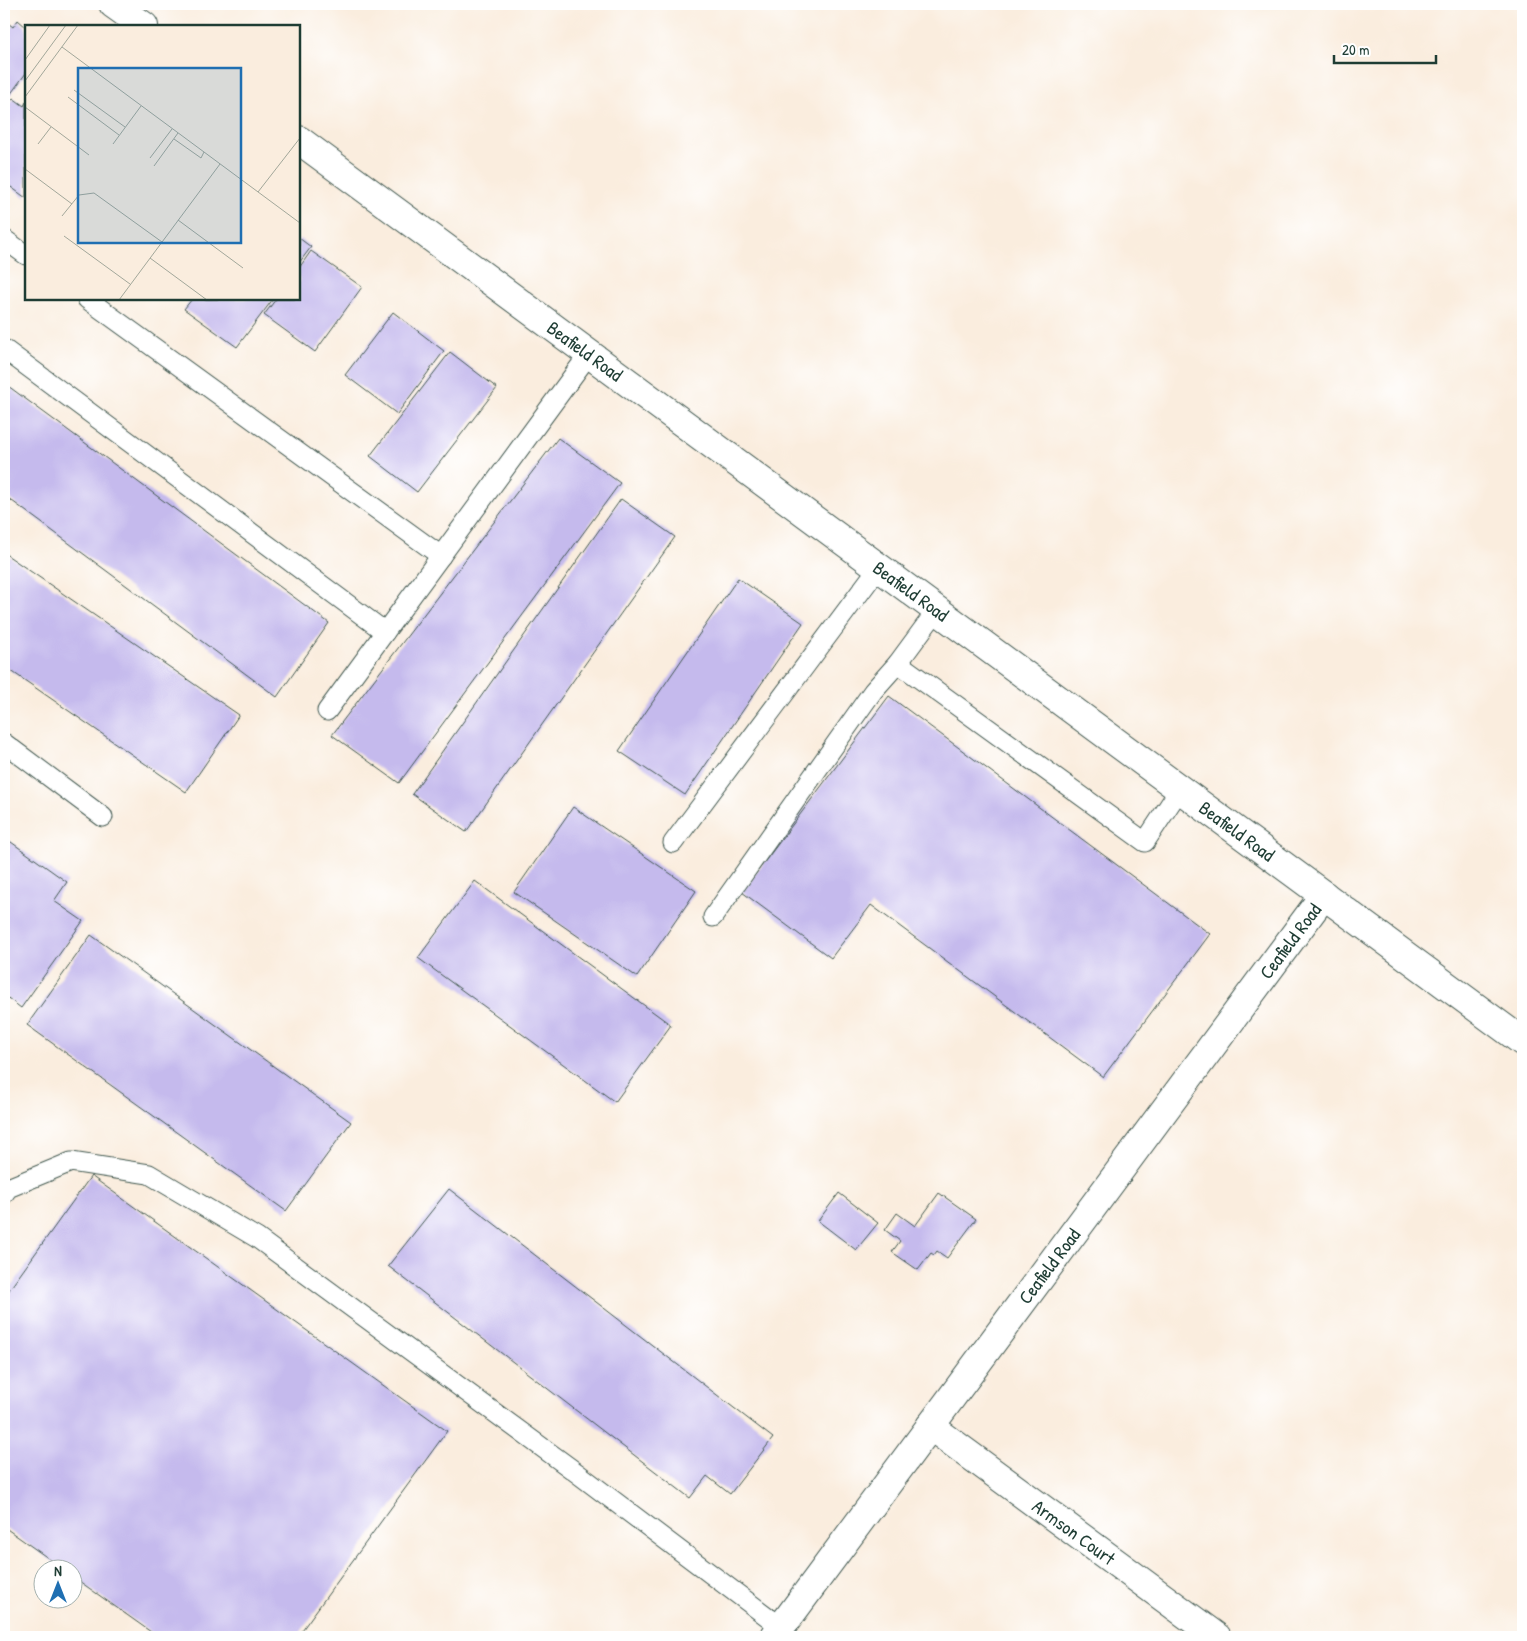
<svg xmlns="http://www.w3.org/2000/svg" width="1527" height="1641" font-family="'Patrick Hand',sans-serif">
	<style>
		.building { fill: #c5baed }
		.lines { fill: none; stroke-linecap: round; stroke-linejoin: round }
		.service-casing { stroke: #40574e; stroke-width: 21 }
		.minor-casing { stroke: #40574e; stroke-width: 30 }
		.service { stroke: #fff; stroke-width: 19 }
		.minor { stroke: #fff; stroke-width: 28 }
		.labels { text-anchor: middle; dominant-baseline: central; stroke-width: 4; stroke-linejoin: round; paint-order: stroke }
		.street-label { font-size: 19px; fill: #1f3d34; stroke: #fff }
		.inset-road { fill: none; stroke: #a2a79a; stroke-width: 1 }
		.view { fill: #1f6fb2; fill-opacity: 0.15; stroke: #1f6fb2; stroke-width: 2.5 }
		.inset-edge { fill: none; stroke: #1f3d34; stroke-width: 2.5 }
	</style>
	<rect width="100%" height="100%" fill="#fff"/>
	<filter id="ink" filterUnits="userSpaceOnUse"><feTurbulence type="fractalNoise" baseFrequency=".02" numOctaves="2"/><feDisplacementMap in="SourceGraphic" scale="10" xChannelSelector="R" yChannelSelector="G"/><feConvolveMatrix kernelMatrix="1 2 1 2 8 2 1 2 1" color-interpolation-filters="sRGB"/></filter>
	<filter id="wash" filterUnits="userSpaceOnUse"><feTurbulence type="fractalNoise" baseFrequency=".0096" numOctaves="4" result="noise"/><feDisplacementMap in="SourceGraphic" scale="20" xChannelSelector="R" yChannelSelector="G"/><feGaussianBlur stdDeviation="1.12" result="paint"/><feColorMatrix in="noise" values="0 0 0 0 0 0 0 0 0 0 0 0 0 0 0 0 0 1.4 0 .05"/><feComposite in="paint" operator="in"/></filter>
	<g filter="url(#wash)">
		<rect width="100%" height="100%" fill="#faedde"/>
		<g id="blocks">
			<g class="building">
				<polygon points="4,20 13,27 18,20 26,27 26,73 4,103"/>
				<polygon points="13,98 24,106 26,102 26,198 4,182 4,110"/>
				<polygon points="299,238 311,247 299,263"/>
				<polygon points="311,251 362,287 315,352 264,315 276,299 299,299 299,268"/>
				<polygon points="192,299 273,299 237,347 184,309"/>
				<polygon points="393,312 444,351 397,414 345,375"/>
				<polygon points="450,352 497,388 417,492 370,456"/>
				<polygon points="4,383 329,623 277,697 4,495"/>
				<polygon points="558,438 620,483 399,783 332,735"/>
				<polygon points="621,499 675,537 466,832 412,794"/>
				<polygon points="4,553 239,715 186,792 4,666"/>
				<polygon points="738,578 803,623 685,795 619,751"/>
				<polygon points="889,696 1210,934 1103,1077 871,905 831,958 742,892"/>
				<polygon points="573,807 696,891 637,977 514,892"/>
				<polygon points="4,837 67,882 54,901 83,921 21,1008 4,995"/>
				<polygon points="475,881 671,1025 615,1102 418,958"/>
				<polygon points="91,935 351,1122 286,1211 27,1025"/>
				<polygon points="91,1176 447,1431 297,1637 158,1637 72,1576 72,1568 62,1568 4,1527 4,1297"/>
				<polygon points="449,1189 773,1438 730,1494 707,1476 690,1498 388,1266"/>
				<polygon points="839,1193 878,1223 856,1250 818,1221"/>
				<polygon points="939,1193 976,1219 947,1258 937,1251 934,1255 931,1253 918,1270 892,1252 900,1241 885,1230 897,1213 915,1226"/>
			</g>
		</g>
	</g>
	<g filter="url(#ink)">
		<use href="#blocks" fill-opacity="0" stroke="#40574e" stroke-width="1"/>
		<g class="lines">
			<g class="service-casing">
				<g id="service">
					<polyline points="4,239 26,255"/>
					<polyline points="87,299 441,556"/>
					<polyline points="4,349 385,632"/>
					<polyline points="898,663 1145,842 1180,789"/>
					<polyline points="327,711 589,354"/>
					<polyline points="4,743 103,817"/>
					<polyline points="673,843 879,567"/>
					<polyline points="713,917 873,691 898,663 937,610"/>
					<polyline points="4,1194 8,1188 71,1162 149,1174 257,1238 577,1473 781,1627"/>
				</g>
			</g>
			<g class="minor-casing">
				<g id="minor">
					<polyline points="113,4 144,26"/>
					<polyline points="299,140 1523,1042"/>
					<polyline points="930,1426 1217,1637"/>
					<polyline points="774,1637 1324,895"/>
				</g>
			</g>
			<use href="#service" class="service"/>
			<use href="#minor" class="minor"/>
		</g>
	</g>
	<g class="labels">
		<g class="street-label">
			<text transform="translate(585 351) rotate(36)">Beafield Road</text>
			<text transform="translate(911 591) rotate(36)">Beafield Road</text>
			<text transform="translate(1237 831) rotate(36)">Beafield Road</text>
			<text transform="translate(1290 941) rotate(-53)">Ceafield Road</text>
			<text transform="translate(1049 1266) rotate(-53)">Ceafield Road</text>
			<text transform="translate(1074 1532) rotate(36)">Armson Court</text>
		</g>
	</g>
	<g transform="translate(25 25)">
		<rect width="275" height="275" fill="#faedde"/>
		<path class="inset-road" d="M37,22L275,198M0,35L25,0M0,56L41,0M49,65L100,102M0,72L53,0M43,72L94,110M0,82L64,130M149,114L176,133L179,127M13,119L26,102M88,119L116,81M125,133L147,104M129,141L153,108M0,144L47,179M233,167L275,113M37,191L54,170L69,168L137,217M153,195L218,243M39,211L105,259M125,233L182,275M94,275L195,139"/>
		<path class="view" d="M53,43H216V218H53Z"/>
		<rect width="275" height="275" class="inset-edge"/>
	</g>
	<rect width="1527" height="1641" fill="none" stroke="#fff" stroke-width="20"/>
	<g transform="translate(58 1584)"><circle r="24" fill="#ffffff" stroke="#a5b1ae"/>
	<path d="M0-4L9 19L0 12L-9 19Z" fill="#1f6fb2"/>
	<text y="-8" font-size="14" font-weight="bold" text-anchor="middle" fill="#1f3d34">N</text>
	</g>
	<path d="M1334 55v8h102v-8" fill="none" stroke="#1f3d34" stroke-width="2.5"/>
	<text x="1342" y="55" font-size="15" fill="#1f3d34" stroke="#ffffff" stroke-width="4" paint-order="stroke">20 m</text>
</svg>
